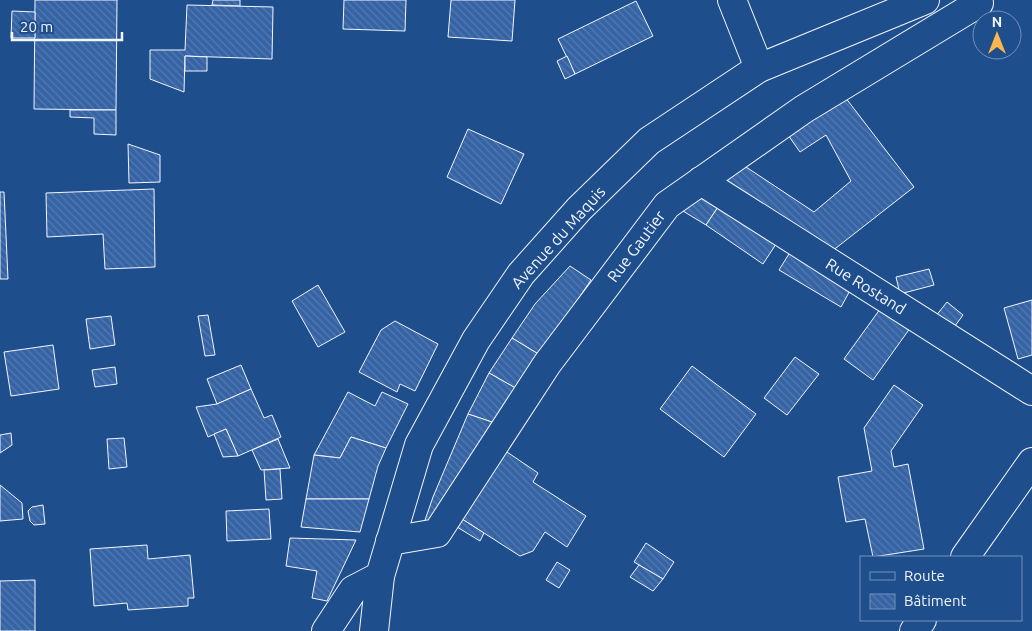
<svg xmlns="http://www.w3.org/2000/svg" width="1032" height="631" font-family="Ubuntu,sans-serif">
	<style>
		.building { fill: url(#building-back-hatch); stroke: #f2f6ff }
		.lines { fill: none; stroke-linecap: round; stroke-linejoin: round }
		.minor-casing { stroke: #f2f6ff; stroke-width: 30 }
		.major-casing { stroke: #f2f6ff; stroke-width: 30 }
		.minor { stroke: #1f4e8c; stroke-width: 28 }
		.major { stroke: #1f4e8c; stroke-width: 28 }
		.labels { text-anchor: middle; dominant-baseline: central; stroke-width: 4; stroke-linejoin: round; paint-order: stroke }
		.street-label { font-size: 16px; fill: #f2f6ff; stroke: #1f4e8c }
	</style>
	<defs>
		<pattern id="building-back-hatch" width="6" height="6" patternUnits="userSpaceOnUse" patternTransform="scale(1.25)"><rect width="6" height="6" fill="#3563a3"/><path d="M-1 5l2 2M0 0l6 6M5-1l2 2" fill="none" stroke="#537ab1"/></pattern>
	</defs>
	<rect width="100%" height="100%" fill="#1f4e8c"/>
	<g class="building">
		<polygon points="35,0 117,0 116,110 34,109"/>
		<polygon points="213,0 240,0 240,6 212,5"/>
		<polygon points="344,0 406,0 405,31 343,29"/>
		<polygon points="451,0 515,0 512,41 448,37"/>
		<polygon points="636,1 653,36 575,74 558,39"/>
		<polygon points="187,5 273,7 272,59 185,56 184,92 150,79 150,50 185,50"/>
		<polygon points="12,11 35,12 35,38 11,38"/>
		<polygon points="185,56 207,57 207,71 185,71"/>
		<polygon points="567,56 575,74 565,79 557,61"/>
		<polygon points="845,97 914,187 827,255 722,184 743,165 814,212 851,181 826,135 800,152 788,135"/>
		<polygon points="70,110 116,110 116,135 94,134 94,118 70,117"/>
		<polygon points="468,129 524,154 501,204 447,177"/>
		<polygon points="128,144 160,155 160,182 129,183"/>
		<polygon points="154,189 155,267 105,269 103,234 47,237 46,193"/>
		<polygon points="0,192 4,192 8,279 0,279"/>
		<polygon points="703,192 720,204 706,225 678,208"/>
		<polygon points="720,204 778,241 763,264 706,225"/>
		<polygon points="792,249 853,285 841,307 779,270"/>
		<polygon points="570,266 591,280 540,355 512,338 535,304"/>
		<polygon points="929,269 934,285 900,294 896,277"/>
		<polygon points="318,285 345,332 318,347 292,301"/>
		<polygon points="1032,300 1032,355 1018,359 1004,308"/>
		<polygon points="947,302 963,315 952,330 935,317"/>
		<polygon points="883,305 913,324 873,380 844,359"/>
		<polygon points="208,315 215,355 205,356 198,316"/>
		<polygon points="111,316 115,345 90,349 86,319"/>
		<polygon points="395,321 438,344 415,391 400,384 397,392 359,372 381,330"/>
		<polygon points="512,338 540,355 519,390 489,373"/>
		<polygon points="53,345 59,389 11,396 4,352"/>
		<polygon points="795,357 819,374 787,415 764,398"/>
		<polygon points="241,365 251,389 217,404 207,379"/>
		<polygon points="692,366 756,414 724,457 660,409"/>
		<polygon points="115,367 117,384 95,387 92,370"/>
		<polygon points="489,373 519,390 498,424 468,414"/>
		<polygon points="894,385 923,405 891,451 894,467 908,464 924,549 873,557 865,519 846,522 838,477 872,471 864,428"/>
		<polygon points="251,389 264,418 272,415 281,437 238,456 226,429 208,437 196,407 217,404"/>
		<polygon points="348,392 375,406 382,392 408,404 386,448 351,437 340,458 314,455"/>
		<polygon points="468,414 498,424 430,525 424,523 433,497"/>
		<polygon points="226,429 238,456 223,457 214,434"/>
		<polygon points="11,433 12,445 0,453 0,435"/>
		<polygon points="351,437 386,448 378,466 369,499 306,499 314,455 340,458"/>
		<polygon points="124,438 127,467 109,469 107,439"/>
		<polygon points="278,439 290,468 261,470 252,450"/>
		<polygon points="504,450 538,473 533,482 586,516 567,547 545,532 533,551 520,556 462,519"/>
		<polygon points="280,469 282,499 266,500 264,470"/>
		<polygon points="0,485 22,503 23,519 0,521"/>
		<polygon points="306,499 369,499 360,532 301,527"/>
		<polygon points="43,505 45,524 34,525 30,521 28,511 32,507"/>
		<polygon points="269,509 271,539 227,541 226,511"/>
		<polygon points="462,519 484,533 480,541 457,527"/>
		<polygon points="290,538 356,540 327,601 312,598 317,571 286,566"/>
		<polygon points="646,543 674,562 663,579 634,562"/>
		<polygon points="147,545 148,559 190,555 194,598 188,598 188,606 128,610 127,603 94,606 90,549"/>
		<polygon points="557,562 570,570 559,588 546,580"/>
		<polygon points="639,565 663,579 653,591 630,577"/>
		<polygon points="35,580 35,631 0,631 0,581"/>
	</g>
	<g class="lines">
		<g class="minor-casing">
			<g id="minor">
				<polyline points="732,0 759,68"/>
				<polyline points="701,181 1032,391"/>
				<polyline points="390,541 437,533 547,364 667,205 804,109 979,3 978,0"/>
				<polyline points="965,557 1032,462"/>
				<polyline points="326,631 353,590 380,576"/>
				<polyline points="914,631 922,620"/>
			</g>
		</g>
		<g class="major-casing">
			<polyline id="major" points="374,631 380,576 419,445 476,340 521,274 579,209 649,141 759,68 925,0"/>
		</g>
		<use href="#minor" class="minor"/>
		<use href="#major" class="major"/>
	</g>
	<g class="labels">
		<g class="street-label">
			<text transform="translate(558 237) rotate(-48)">Avenue du Maquis</text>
			<text transform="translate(636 246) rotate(-53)">Rue Gautier</text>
			<text transform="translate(866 286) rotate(32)">Rue Rostand</text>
		</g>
	</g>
	<rect x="860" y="556" width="162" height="65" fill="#1f4e8c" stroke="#7391ba"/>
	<rect x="870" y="572" width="25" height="8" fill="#1f4e8c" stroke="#7391ba"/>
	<text x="904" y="581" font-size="15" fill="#f2f6ff">Route</text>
	<rect x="870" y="594" width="25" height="15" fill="url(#building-back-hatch)" stroke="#7391ba"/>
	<text x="904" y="606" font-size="15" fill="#f2f6ff">Bâtiment</text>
	<g transform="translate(997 35)"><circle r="24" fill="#1f4e8c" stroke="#7391ba"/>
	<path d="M0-4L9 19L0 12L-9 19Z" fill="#ffb74d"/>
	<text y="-8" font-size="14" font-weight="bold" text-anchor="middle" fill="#f2f6ff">N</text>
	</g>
	<path d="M12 32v8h110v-8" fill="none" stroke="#f2f6ff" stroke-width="2.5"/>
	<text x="20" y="32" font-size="15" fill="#f2f6ff" stroke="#1f4e8c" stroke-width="4" paint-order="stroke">20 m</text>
</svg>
